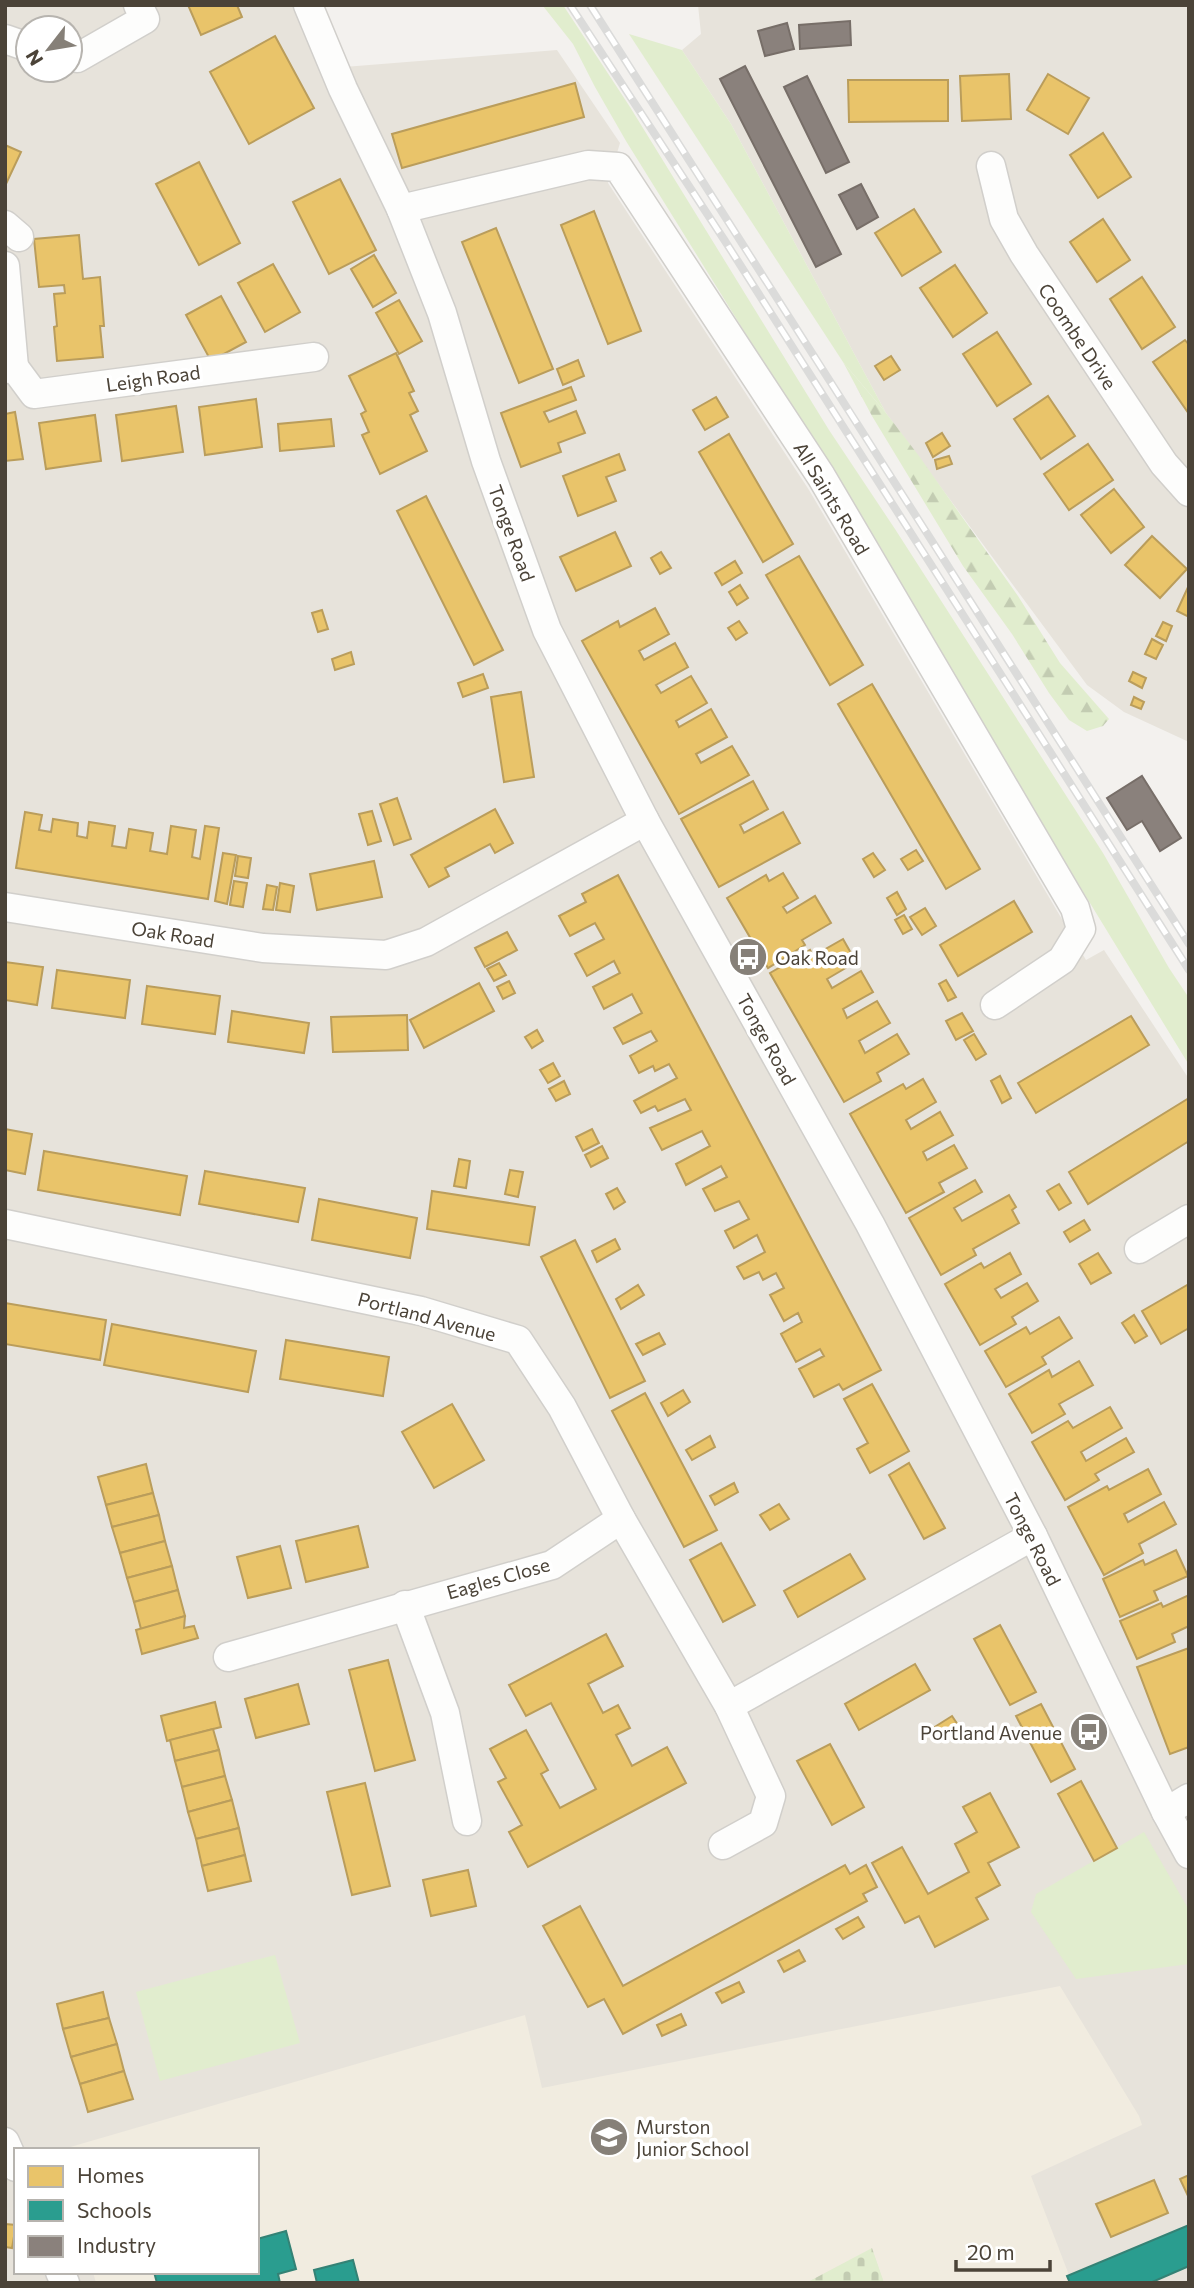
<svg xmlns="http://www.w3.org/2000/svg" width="1194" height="2288" font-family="Commissioner,sans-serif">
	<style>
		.residential { fill: #e7e3db; fill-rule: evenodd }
		.education { fill: #f1ece0 }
		.grass { fill: #e1edce }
		.forest { fill: url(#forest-firs) }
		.cemetery { fill: url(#cemetery-stones) }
		.homes { fill: #e9c46a; stroke: #ba9d5b; stroke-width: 2 }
		.schools { fill: #2a9d8f; stroke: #348275; stroke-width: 2 }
		.industry { fill: #8a817c; stroke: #776e68; stroke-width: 2 }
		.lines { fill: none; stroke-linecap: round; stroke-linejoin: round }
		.minor-casing { stroke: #d1cfcb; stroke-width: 31 }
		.minor { stroke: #fdfdfc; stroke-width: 28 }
		.rail-casing { stroke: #dbdbda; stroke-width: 8 }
		.rail { stroke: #fff; stroke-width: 5; stroke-dasharray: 16; stroke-linecap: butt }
		.labels { text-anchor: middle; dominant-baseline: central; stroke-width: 7; stroke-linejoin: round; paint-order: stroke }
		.street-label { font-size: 19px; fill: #4b4338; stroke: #fff }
		.poi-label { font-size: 19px; fill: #4b4338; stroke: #fff; text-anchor: start }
	</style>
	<defs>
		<pattern id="forest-firs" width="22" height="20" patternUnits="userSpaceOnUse" patternTransform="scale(1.75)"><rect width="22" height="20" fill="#e1edce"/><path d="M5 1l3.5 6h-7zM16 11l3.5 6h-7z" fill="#c3ccb2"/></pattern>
		<pattern id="cemetery-stones" width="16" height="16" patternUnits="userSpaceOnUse" patternTransform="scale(1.75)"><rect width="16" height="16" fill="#e1edce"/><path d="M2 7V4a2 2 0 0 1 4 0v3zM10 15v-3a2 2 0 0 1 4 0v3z" fill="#c3ccb2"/></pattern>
	</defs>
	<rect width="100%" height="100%" fill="#f3f1ee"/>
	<g class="residential">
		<path d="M5,5H292L319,69L557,50L620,143L608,183L809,490L1086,960L1104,950L1189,1079V2283H5ZM28,28H70V70H28ZM16,2150H257V2272H16Z"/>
		<polygon points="698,5 1189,5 1189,742 1124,712 1087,685 886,413 731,124 682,50 701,34"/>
	</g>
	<polygon class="education" points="1060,1986 1139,2116 1142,2125 1031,2176 1072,2283 884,2283 872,2249 806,2283 96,2283 93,2272 257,2272 257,2150 60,2150 525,2015 542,2088"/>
	<g class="grass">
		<polygon points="528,5 563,5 630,107 829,430 895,529 1103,853 1169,968 1189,998 1189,1065 980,723 881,548 828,461 767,368 626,141 595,87 573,44 543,6"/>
		<polygon points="629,34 682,50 731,124 886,413 843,362"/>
		<polygon points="1144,1832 1189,1910 1189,1964 1076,1979 1031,1912 1036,1894"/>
		<polygon points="275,1955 300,2043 160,2081 136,1992"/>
	</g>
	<polygon class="forest" points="843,362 886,413 919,456 1018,596 1060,663 1109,719 1103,726 1087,731 1069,720 1049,693 1012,634 963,566 872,416"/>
	<polygon class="cemetery" points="872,2248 884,2283 806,2283"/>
	<g class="homes">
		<polygon points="188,5 237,5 242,17 201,35"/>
		<polygon points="275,36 314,108 249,144 210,72"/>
		<polygon points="1009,74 1011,119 962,121 960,76"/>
		<polygon points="1048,74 1089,98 1068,134 1027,110"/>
		<polygon points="848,80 948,80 948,121 849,122"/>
		<polygon points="575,83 584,117 402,168 392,134"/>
		<polygon points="1103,133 1131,177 1098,198 1070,155"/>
		<polygon points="5,145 21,152 5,186"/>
		<polygon points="199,162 240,243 199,265 156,184"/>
		<polygon points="340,179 376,250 329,274 293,202"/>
		<polygon points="914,209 941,252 902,276 875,233"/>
		<polygon points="594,211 641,331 608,344 561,225"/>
		<polygon points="1103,219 1130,260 1097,282 1070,242"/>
		<polygon points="496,228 553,369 519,383 462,242"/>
		<polygon points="79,235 83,279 100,277 104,326 100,326 103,357 57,361 54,327 57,326 54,294 65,293 64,285 39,287 34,239"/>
		<polygon points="374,255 396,293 373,307 351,269"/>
		<polygon points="273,264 300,312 265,332 238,283"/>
		<polygon points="955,265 987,313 953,337 920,288"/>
		<polygon points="1142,277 1175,327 1142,349 1110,299"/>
		<polygon points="221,296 246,342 211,361 186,315"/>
		<polygon points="399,300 422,341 399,354 376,313"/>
		<polygon points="997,332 1031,384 997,406 963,354"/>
		<polygon points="1185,340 1189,345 1189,414 1153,362"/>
		<polygon points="396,353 414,391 409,393 418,411 410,415 427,451 380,474 362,435 369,432 361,414 366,411 349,376"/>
		<polygon points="891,356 900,370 884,380 875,366"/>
		<polygon points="578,360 584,376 563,385 557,369"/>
		<polygon points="571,387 576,400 544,412 549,422 576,411 585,433 558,443 561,452 521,467 501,413"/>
		<polygon points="1048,396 1075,436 1041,459 1014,419"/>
		<polygon points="716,397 728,417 705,430 693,410"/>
		<polygon points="256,399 262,447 205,455 199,407"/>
		<polygon points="176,406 183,452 122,461 116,415"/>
		<polygon points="15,412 23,459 5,461 5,414"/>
		<polygon points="95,415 101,461 46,469 39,423"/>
		<polygon points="331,419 334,446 280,451 278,424"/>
		<polygon points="942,433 950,446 933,457 926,443"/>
		<polygon points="729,434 793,544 763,562 699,452"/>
		<polygon points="1088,444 1113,480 1069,510 1044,474"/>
		<polygon points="619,454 625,470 606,477 616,501 578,516 563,476"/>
		<polygon points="949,456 952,464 937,469 935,460"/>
		<polygon points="1114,489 1144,527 1111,553 1081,515"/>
		<polygon points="426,496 503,650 474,665 397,511"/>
		<polygon points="615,532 631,566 576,591 560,557"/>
		<polygon points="1152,536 1187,569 1160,598 1125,565"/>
		<polygon points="661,552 671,568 660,574 651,558"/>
		<polygon points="799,556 863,665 830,685 766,575"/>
		<polygon points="735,561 742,573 722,585 715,573"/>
		<polygon points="740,585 748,598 737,605 729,592"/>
		<polygon points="1189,585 1189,617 1177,611"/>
		<polygon points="655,608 669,634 639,651 644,660 675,643 688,667 656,685 661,693 691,676 707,703 676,721 679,727 711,709 727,737 696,754 701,763 732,746 749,775 679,814 582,641 618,621 620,627"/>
		<polygon points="322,610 328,629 318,632 312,613"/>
		<polygon points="739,621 747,633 736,640 728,628"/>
		<polygon points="1163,622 1172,626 1166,641 1156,636"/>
		<polygon points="1152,639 1163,645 1156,659 1145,654"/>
		<polygon points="351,652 354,664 335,670 332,659"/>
		<polygon points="1133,672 1146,678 1142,688 1129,681"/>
		<polygon points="483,674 488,688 463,697 458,683"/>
		<polygon points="872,684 980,869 946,889 838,704"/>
		<polygon points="521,692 534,777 504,782 491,697"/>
		<polygon points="1134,697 1144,702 1141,709 1131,705"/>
		<polygon points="753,781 768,809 740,825 744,833 783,812 800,843 719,887 681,819"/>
		<polygon points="397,798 411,839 394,845 380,804"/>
		<polygon points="495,809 513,843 495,853 490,844 445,868 449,876 429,887 411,855"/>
		<polygon points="372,811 381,841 368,845 359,814"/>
		<polygon points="25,812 42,815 39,830 51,832 53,819 78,823 77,836 87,838 89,822 115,826 112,846 126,848 129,829 153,833 150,851 167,854 171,826 196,830 192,857 200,859 205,826 219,828 208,899 16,868"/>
		<polygon points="916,850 923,861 908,870 901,859"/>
		<polygon points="223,853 236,855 227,904 215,901"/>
		<polygon points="873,853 885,870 874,877 863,859"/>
		<polygon points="238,856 251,858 248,878 235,876"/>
		<polygon points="374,861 382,897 317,910 310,874"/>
		<polygon points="783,873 798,898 783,907 787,913 815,896 831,923 802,940 805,945 768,968 727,898 766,875 769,881"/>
		<polygon points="618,875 881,1370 843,1390 839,1384 814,1397 799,1369 824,1356 820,1349 796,1362 781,1334 802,1322 798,1313 784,1321 770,1295 784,1288 776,1273 763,1280 759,1272 744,1279 737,1267 765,1252 757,1235 734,1248 725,1231 749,1219 739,1201 715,1211 703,1189 727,1177 721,1166 686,1185 676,1164 710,1146 702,1131 662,1150 650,1128 691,1110 685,1099 658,1111 655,1106 641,1113 634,1101 677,1078 669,1064 655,1071 653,1066 639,1073 630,1056 657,1041 651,1031 623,1044 614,1028 642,1013 632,994 604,1009 593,987 620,973 614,961 587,976 575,954 604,939 595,923 570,936 559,916 586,902 582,894"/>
		<polygon points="234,881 247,883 243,907 230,905"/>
		<polygon points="280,883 294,886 290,912 276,910"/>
		<polygon points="267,885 277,887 273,910 263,909"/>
		<polygon points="897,892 906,909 897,915 887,898"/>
		<polygon points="1014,901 1032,932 958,976 940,945"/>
		<polygon points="925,908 936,926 922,935 910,917"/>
		<polygon points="904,915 912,929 903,934 895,920"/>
		<polygon points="507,932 517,950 485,967 475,948"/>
		<polygon points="843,939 856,962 827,979 832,988 861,971 873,992 843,1009 847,1018 877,1001 890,1023 859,1041 865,1053 897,1034 909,1054 877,1073 881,1081 844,1102 770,973 810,950 813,956"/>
		<polygon points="5,962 43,967 37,1005 5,1000"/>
		<polygon points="499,963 506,975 494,981 487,969"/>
		<polygon points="57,970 130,980 125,1018 52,1008"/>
		<polygon points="946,980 956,997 948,1001 939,984"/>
		<polygon points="509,981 515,993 503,999 497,987"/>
		<polygon points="479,983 494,1011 424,1048 410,1020"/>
		<polygon points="147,986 220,996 215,1034 142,1024"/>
		<polygon points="232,1011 309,1023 304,1053 228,1042"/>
		<polygon points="962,1013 973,1031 956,1040 946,1021"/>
		<polygon points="407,1015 408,1050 333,1052 331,1017"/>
		<polygon points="1131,1016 1149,1045 1036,1113 1018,1083"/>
		<polygon points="537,1030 543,1041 532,1048 525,1037"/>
		<polygon points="974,1034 986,1054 976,1060 964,1040"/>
		<polygon points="553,1063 560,1076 548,1083 540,1070"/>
		<polygon points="1000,1076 1011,1098 1002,1103 991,1081"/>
		<polygon points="923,1079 936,1102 906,1120 911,1129 940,1112 953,1135 923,1152 927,1160 954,1145 967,1168 939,1183 944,1192 906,1213 850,1114 903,1084 906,1089"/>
		<polygon points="564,1081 570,1094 556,1101 549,1089"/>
		<polygon points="1189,1098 1189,1141 1088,1204 1069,1172"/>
		<polygon points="5,1129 32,1134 25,1174 5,1170"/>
		<polygon points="592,1129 599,1143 583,1151 576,1137"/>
		<polygon points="602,1146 608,1158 591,1167 585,1155"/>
		<polygon points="44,1151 187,1176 180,1215 38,1190"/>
		<polygon points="459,1159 470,1161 466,1188 454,1186"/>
		<polygon points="510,1170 523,1172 518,1197 505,1194"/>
		<polygon points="205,1171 305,1188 298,1222 199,1204"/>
		<polygon points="975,1180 982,1192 954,1208 962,1221 1009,1195 1016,1207 1012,1210 1019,1223 973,1249 976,1255 941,1275 909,1218"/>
		<polygon points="1059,1184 1071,1203 1059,1210 1047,1191"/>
		<polygon points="617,1188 625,1202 614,1209 606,1194"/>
		<polygon points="432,1191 535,1207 529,1245 427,1229"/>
		<polygon points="319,1199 417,1218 410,1258 312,1240"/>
		<polygon points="1084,1220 1090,1230 1070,1242 1064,1232"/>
		<polygon points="615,1239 620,1249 597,1262 592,1251"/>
		<polygon points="575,1240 645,1381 610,1398 541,1257"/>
		<polygon points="1010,1253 1021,1274 995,1289 1001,1298 1027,1283 1038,1301 1012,1317 1016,1324 980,1345 945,1284 981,1263 984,1268"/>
		<polygon points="1098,1253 1111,1273 1091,1284 1079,1264"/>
		<polygon points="1189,1284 1189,1328 1161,1344 1142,1311"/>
		<polygon points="638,1285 644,1295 621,1309 616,1299"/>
		<polygon points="5,1303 106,1320 100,1360 5,1344"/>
		<polygon points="1134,1315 1147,1336 1135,1343 1122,1323"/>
		<polygon points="1059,1317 1072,1338 1042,1357 1046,1364 1006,1387 985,1351 1026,1327 1030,1334"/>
		<polygon points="112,1324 256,1351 248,1392 104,1365"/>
		<polygon points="659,1333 665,1344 643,1355 636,1344"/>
		<polygon points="286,1340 389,1357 383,1396 280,1379"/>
		<polygon points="1079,1361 1093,1385 1059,1404 1065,1414 1032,1433 1009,1394 1049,1370 1052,1377"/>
		<polygon points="872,1384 909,1451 870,1473 857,1449 868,1443 844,1399"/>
		<polygon points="683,1390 690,1402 668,1416 661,1403"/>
		<polygon points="645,1393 717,1530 684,1547 612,1411"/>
		<polygon points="452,1404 484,1460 434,1488 402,1432"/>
		<polygon points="1110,1407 1122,1428 1081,1452 1086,1461 1126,1438 1134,1452 1095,1474 1099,1480 1065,1500 1032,1442 1068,1421 1073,1428"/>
		<polygon points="710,1436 715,1447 692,1460 686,1450"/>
		<polygon points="909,1463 945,1528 924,1539 889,1475"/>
		<polygon points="146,1464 153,1493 106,1505 98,1477"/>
		<polygon points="1148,1469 1161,1494 1124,1514 1128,1522 1164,1502 1176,1524 1139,1544 1143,1553 1104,1575 1068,1507 1107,1486 1109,1490"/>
		<polygon points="734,1483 738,1492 715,1505 710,1496"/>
		<polygon points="153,1493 159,1515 112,1527 106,1505"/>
		<polygon points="779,1504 789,1519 770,1530 760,1515"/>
		<polygon points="159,1515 165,1541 120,1553 112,1527"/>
		<polygon points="358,1526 368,1567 306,1582 296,1541"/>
		<polygon points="165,1541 172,1566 127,1578 120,1553"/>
		<polygon points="721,1543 755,1605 723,1622 690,1560"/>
		<polygon points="280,1546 291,1588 248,1598 237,1557"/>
		<polygon points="1176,1550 1188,1576 1154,1591 1158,1600 1120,1617 1103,1579 1143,1560 1145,1565"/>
		<polygon points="850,1554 865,1579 798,1617 784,1591"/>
		<polygon points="172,1566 178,1590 134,1602 127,1578"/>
		<polygon points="178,1590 185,1616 141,1629 134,1602"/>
		<polygon points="1189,1595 1189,1626 1172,1634 1175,1642 1137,1659 1120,1621 1161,1603 1163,1607"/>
		<polygon points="185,1616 184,1628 194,1626 198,1638 142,1654 136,1630"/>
		<polygon points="1000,1625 1036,1692 1010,1705 974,1639"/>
		<polygon points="606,1634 623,1666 588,1684 603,1713 618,1705 630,1728 616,1735 632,1766 667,1747 686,1783 528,1867 509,1832 522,1825 498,1782 506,1778 490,1749 526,1730 548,1770 541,1774 560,1808 596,1789 551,1703 526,1716 509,1685"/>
		<polygon points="1189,1648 1189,1747 1170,1754 1137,1667"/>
		<polygon points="388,1660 415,1760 375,1771 349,1670"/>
		<polygon points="915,1664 930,1690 859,1730 845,1704"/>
		<polygon points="298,1684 309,1724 256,1738 245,1699"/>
		<polygon points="215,1702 221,1727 167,1741 161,1716"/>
		<polygon points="1041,1704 1075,1769 1051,1782 1016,1716"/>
		<polygon points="952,1716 960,1728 940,1740 933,1728"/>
		<polygon points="213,1729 219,1750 175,1761 170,1740"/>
		<polygon points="830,1744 864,1807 832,1825 797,1761"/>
		<polygon points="219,1750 225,1776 182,1787 175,1761"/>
		<polygon points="225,1776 232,1800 188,1812 182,1787"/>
		<polygon points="1081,1781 1117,1848 1094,1861 1058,1794"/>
		<polygon points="365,1783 390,1886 352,1895 327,1792"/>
		<polygon points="990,1793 1019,1847 988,1863 1000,1885 976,1898 988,1919 935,1947 919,1916 905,1923 872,1863 902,1847 928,1894 969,1872 955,1844 977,1832 963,1807"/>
		<polygon points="232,1800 239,1828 196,1839 188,1812"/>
		<polygon points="239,1828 245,1855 202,1866 196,1839"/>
		<polygon points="245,1855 251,1881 208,1891 202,1866"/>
		<polygon points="845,1865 850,1874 866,1865 877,1887 863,1894 867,1901 623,2034 604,1999 588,2007 543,1926 580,1906 623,1986"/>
		<polygon points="468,1870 476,1906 431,1916 423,1880"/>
		<polygon points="858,1917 864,1927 843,1939 836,1929"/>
		<polygon points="799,1950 805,1961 784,1972 778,1961"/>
		<polygon points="739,1982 744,1992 722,2003 716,1993"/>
		<polygon points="103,1992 109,2018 63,2029 57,2004"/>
		<polygon points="681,2014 686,2025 662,2036 657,2025"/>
		<polygon points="109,2018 117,2044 71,2057 63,2029"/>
		<polygon points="117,2044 124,2071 80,2084 71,2057"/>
		<polygon points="124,2071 133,2099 88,2112 80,2084"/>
		<polygon points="1189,2175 1189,2198 1180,2179"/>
		<polygon points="1154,2180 1168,2213 1111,2237 1096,2204"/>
		<polygon points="5,2224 16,2225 12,2248 5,2247"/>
	</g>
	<g class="schools">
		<polygon points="1189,2225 1189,2266 1150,2283 1070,2283 1067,2276"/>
		<polygon points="286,2231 296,2269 278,2274 280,2283 157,2283 154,2272 257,2272 257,2239"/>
		<polygon points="353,2260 359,2283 317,2283 314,2270"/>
	</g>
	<g class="industry">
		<polygon points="850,21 851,45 800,49 799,25"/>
		<polygon points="787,23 794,49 765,56 758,31"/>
		<polygon points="745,66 841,254 816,267 720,79"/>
		<polygon points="807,76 849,162 826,173 784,87"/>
		<polygon points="861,184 878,217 857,229 839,195"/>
		<polygon points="1142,776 1181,838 1160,851 1142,821 1127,830 1107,798"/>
	</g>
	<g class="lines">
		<g class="minor-casing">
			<g id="minor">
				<polyline points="308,5 343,89 401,209 442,313 486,461 547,630 645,821 870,1224 1033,1536 1166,1812 1189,1854"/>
				<polyline points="5,39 28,47"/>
				<polyline points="70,57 77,58 145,19 138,5"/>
				<polyline points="991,166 1004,219 1024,254 1164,464 1189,492"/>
				<polyline points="401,209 588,165 618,167 821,476 1075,908 1081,929 1062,960 995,1005"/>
				<polyline points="5,225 19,237"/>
				<polyline points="5,266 14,367"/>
				<polyline points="5,369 14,367 34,394 314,357"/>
				<polyline points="5,907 263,948 386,955 426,942 645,821"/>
				<polyline points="5,1224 421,1311 518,1340 562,1407 621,1519 729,1706 771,1796 763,1823 723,1845"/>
				<polyline points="1139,1249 1189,1219"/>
				<polyline points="405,1605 445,1713 467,1821"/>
				<polyline points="228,1657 552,1565 621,1519"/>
				<polyline points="729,1706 1033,1536"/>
				<polyline points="1166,1812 1189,1798"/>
				<polyline points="5,2142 16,2167"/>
				<polyline points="60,2272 65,2283"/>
			</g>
		</g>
		<use href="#minor" class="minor"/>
		<g class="rail-casing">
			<g id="rail">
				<polyline points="570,5 725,241 1189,970"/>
				<polyline points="590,5 1189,944"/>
			</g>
		</g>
		<use href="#rail" class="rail"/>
	</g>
	<defs>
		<g id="bus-disc" transform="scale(2.0125)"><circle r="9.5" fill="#868078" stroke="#fff"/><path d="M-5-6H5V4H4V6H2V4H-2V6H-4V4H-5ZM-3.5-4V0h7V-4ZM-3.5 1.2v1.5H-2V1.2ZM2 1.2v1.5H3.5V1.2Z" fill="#fff"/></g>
		<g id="school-disc" transform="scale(2.0125)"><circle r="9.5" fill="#868078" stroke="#fff"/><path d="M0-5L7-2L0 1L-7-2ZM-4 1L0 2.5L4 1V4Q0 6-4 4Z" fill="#fff"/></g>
	</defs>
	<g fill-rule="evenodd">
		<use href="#bus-disc" x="748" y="957"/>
		<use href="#bus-disc" x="1089" y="1732"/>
		<use href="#school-disc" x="609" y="2137"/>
	</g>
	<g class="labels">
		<g class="street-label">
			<text transform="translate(1078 336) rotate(56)">Coombe Drive</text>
			<text transform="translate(153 378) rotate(-8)">Leigh Road</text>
			<text transform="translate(832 498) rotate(59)">All Saints Road</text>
			<text transform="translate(512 533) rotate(70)">Tonge Road</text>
			<text transform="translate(173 934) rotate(9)">Oak Road</text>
			<text transform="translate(767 1039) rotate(61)">Tonge Road</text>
			<text transform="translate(427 1316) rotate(15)">Portland Avenue</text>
			<text transform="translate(1033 1539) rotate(63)">Tonge Road</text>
			<text transform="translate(498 1578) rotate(-16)">Eagles Close</text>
		</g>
		<g class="poi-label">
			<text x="775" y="957">Oak Road</text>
			<text x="1062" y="1732" text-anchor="end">Portland Avenue</text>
			<text x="636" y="2126">Murston<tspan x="636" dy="22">Junior School</tspan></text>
		</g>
	</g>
	<rect width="1194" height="2288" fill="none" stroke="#4b4338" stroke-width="14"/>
	<rect x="14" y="2148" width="245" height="126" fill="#ffffff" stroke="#b7b4af" stroke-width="2"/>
	<rect x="28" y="2166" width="35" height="21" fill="#e9c46a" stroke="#b7b4af" stroke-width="2"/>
	<text x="77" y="2183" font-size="21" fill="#4b4338">Homes</text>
	<rect x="28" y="2200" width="35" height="21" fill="#2a9d8f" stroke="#b7b4af" stroke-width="2"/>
	<text x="77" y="2218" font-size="21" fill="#4b4338">Schools</text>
	<rect x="28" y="2236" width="35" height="21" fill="#8a817c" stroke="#b7b4af" stroke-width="2"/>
	<text x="77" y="2253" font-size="21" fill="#4b4338">Industry</text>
	<g transform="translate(49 49) rotate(239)"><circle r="33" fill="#ffffff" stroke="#b7b4af" stroke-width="2"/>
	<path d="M0-5L12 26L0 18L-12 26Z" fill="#868078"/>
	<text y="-10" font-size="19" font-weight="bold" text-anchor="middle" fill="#4b4338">N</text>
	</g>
	<path d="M956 2260v10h94v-10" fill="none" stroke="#4b4338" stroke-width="3.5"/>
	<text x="967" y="2260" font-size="21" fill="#4b4338" stroke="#ffffff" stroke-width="5" paint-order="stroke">20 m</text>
</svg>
